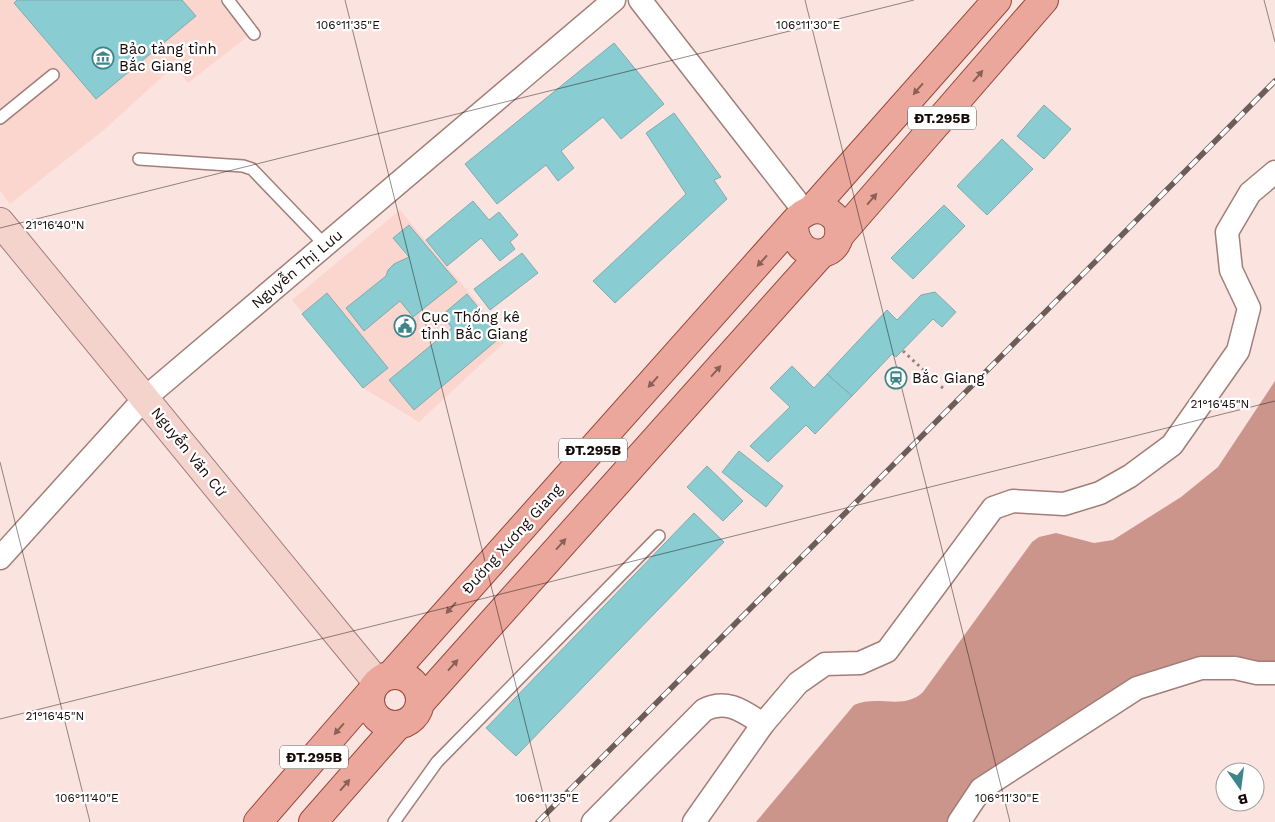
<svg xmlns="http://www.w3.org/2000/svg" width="1275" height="822" font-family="'Work Sans',sans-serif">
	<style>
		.built { fill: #fbd6ce }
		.water { fill: #cc958b }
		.building { fill: #89ccd1; stroke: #82aaae }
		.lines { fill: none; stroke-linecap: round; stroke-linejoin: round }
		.lane-casing { stroke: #a17e78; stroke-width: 14 }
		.street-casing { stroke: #a17e78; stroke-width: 25 }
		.secondary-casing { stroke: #a17e78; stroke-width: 30 }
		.primary-casing { stroke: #97493c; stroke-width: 30 }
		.path { stroke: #92807c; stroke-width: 3; stroke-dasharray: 2.5 4; stroke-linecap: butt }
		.lane { stroke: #fff; stroke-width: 11 }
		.street { stroke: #fff; stroke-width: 22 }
		.secondary { stroke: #f5d3cd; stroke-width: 28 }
		.primary { stroke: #eba79b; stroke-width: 28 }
		.rail-casing { stroke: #6c5d5a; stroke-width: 5.5 }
		.rail { stroke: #fff; stroke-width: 4; stroke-dasharray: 11; stroke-linecap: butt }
		.oneway { fill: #8a6058 }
		.ticks { fill: none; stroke: #140907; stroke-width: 1; stroke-opacity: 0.45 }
		.labels { text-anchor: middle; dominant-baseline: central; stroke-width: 4.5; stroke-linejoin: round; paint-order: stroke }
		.shield { fill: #fff; stroke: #5a5351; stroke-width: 1 }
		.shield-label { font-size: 14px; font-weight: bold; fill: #140907 }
		.poi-label { font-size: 15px; fill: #140907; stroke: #fff; text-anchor: start }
		.street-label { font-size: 15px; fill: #140907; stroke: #fff }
		.ticks-label { font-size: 12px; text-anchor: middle; fill: #140907; stroke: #fff; stroke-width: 4.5; stroke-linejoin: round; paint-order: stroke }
	</style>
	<rect width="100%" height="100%" fill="#fbe4df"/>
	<g class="built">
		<polygon points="0,0 220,0 247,37 188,83 174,66 105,129 10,204 0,191"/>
		<polygon points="400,210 508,339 419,422 363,388 292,300"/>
	</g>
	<path class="water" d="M1275,381V668L1199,667L1025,766L988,796L974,822H756L854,705C878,694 903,711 923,692L1032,542L1039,537L1056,533L1094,543L1113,540L1181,497L1218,467Z"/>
	<g class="building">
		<polygon points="17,0 182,0 196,16 96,99 14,3"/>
		<polygon points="614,43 664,104 621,139 603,117 561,151 574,168 558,181 546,165 497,204 465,164"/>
		<polygon points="1044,105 1071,129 1044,159 1017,136"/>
		<polygon points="674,113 721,177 714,180 727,199 615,303 593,281 686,194 646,133"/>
		<polygon points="1002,139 1033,169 987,215 957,186"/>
		<polygon points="473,201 489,220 499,212 518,235 510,242 515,249 500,261 481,238 447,266 426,240"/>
		<polygon points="944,205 965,226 913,279 891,258"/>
		<polygon points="409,225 457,282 413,317 400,301 364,331 346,308 386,276 388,270 394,264 409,257 393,238"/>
		<polygon points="522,253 538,273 490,310 474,289"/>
		<polygon points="935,292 956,312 942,327 933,319 896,357 892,354 852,396 827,374 887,310 897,320 921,295"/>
		<polygon points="327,293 388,368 363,388 302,314"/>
		<polygon points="467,294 502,336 414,410 389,380 452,328 442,315"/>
		<polygon points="792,366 814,388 827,374 852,396 815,434 806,425 768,462 750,446 790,407 770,388"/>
		<polygon points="739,451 783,486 766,507 722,472"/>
		<polygon points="707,466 743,501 723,521 687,487"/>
		<polygon points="694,513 724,542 516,756 486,728"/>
	</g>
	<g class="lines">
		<g class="lane-casing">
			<g id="lane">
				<polyline points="228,0 254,34"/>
				<polyline points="0,118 53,75"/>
				<polyline points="139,159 243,166 252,169 325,245"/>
				<polyline points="394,822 437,762 659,536"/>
			</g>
		</g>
		<g class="street-casing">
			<g id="street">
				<polyline points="640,0 805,212"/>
				<polyline points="0,558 145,398 614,0"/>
				<path d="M593,822L704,710C727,698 744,712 763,724"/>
				<polyline points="694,822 763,724 798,683 825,664 860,663 887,651 993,508 1013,501 1064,504 1100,493 1130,476 1172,445 1238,351 1249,308 1231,270 1227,232 1250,193 1275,172"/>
				<polyline points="959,822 981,789 1137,688 1201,668 1235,668 1257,673 1275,673"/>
			</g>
		</g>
		<g class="secondary-casing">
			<polyline id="secondary" points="0,222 377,682"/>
		</g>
		<g class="primary-casing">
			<g id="primary">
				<polyline points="812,209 997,0"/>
				<polyline points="840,235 1044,0"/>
				<circle cx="395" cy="700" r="25"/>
				<path d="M391,675L798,218C811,206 826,206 837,220C851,259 795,268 794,225"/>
				<polyline points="421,702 821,254"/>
				<polyline points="258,822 371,692"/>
				<polyline points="313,822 398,725"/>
			</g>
		</g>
		<polyline class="path" points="903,351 944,389"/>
		<use href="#lane" class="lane"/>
		<use href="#street" class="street"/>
		<use href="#secondary" class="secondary"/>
		<use href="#primary" class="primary"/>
		<g class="rail-casing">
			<polyline id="rail" points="538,822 1275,81"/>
		</g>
		<use href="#rail" class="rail"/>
	</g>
	<defs><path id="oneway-solid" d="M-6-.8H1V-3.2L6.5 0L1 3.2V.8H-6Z" transform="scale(1.25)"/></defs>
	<g class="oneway">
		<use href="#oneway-solid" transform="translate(978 76) rotate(-49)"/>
		<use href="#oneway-solid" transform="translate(918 89) rotate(131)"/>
		<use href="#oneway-solid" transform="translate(872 199) rotate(-49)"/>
		<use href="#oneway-solid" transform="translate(762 261) rotate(132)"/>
		<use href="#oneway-solid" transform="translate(716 371) rotate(-48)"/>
		<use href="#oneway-solid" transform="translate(653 382) rotate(132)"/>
		<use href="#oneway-solid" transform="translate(561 544) rotate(-48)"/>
		<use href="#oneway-solid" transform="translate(451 608) rotate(132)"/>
		<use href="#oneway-solid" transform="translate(453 665) rotate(-48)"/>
		<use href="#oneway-solid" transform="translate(339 729) rotate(131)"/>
		<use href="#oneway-solid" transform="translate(345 785) rotate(-49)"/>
	</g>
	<path class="ticks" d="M345,0L550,822M805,0L1010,822M1264,0L1275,42M0,228L914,0M0,462L90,822M0,719L1275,401"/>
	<defs>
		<g id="museum-ring" transform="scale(1.125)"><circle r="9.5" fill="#fff" stroke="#3d858a" stroke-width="1.5"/><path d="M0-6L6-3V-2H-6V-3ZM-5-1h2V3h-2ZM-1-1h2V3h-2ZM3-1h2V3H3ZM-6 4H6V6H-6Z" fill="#3d858a"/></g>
		<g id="civic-ring" transform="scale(1.125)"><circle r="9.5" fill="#fff" stroke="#3d858a" stroke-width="1.5"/><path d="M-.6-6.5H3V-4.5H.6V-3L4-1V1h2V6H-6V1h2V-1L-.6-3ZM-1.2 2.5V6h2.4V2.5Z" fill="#3d858a"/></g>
		<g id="station-ring" transform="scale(1.125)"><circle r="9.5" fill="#fff" stroke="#3d858a" stroke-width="1.5"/><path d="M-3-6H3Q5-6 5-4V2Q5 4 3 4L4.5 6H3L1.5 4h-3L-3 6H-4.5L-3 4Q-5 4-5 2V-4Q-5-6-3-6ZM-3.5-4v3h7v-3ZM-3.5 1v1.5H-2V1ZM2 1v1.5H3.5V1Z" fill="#3d858a"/></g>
	</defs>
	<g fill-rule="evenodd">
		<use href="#museum-ring" x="103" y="58"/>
		<use href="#civic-ring" x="405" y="326"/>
		<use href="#station-ring" x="896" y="378"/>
	</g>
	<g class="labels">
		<g class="shield">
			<rect x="908" y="106.5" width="68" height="23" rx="4"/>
			<rect x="559" y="438.5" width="68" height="23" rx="4"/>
			<rect x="280" y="745.5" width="68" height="23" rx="4"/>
		</g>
		<g class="shield-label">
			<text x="942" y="118">ĐT.295B</text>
			<text x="593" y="450">ĐT.295B</text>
			<text x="314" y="757">ĐT.295B</text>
		</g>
		<g class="poi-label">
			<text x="119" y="49">Bảo tàng tỉnh<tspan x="119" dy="17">Bắc Giang</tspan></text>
			<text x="421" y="317">Cục Thống kê<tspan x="421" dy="17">tỉnh Bắc Giang</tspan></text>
			<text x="912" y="378">Bắc Giang</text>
		</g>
		<g class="street-label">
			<text transform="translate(297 269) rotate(-40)">Nguyễn Thị Lưu</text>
			<text transform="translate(189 452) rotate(51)">Nguyễn Văn Cừ</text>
			<text transform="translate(512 539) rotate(-48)">Đường Xương Giang</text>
		</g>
	</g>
	<g class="ticks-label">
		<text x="348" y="29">106°11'35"E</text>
		<text x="808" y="29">106°11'30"E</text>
		<text x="55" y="229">21°16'40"N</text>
		<text x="1220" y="408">21°16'45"N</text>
		<text x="55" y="720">21°16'45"N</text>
		<text x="87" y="802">106°11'40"E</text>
		<text x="547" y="802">106°11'35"E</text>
		<text x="1007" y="802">106°11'30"E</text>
	</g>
	<g transform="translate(1240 787) rotate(166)"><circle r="24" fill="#ffffff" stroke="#a19d9c"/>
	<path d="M0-4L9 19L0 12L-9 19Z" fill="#3d858a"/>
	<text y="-8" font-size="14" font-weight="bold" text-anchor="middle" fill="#140907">B</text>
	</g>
</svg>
